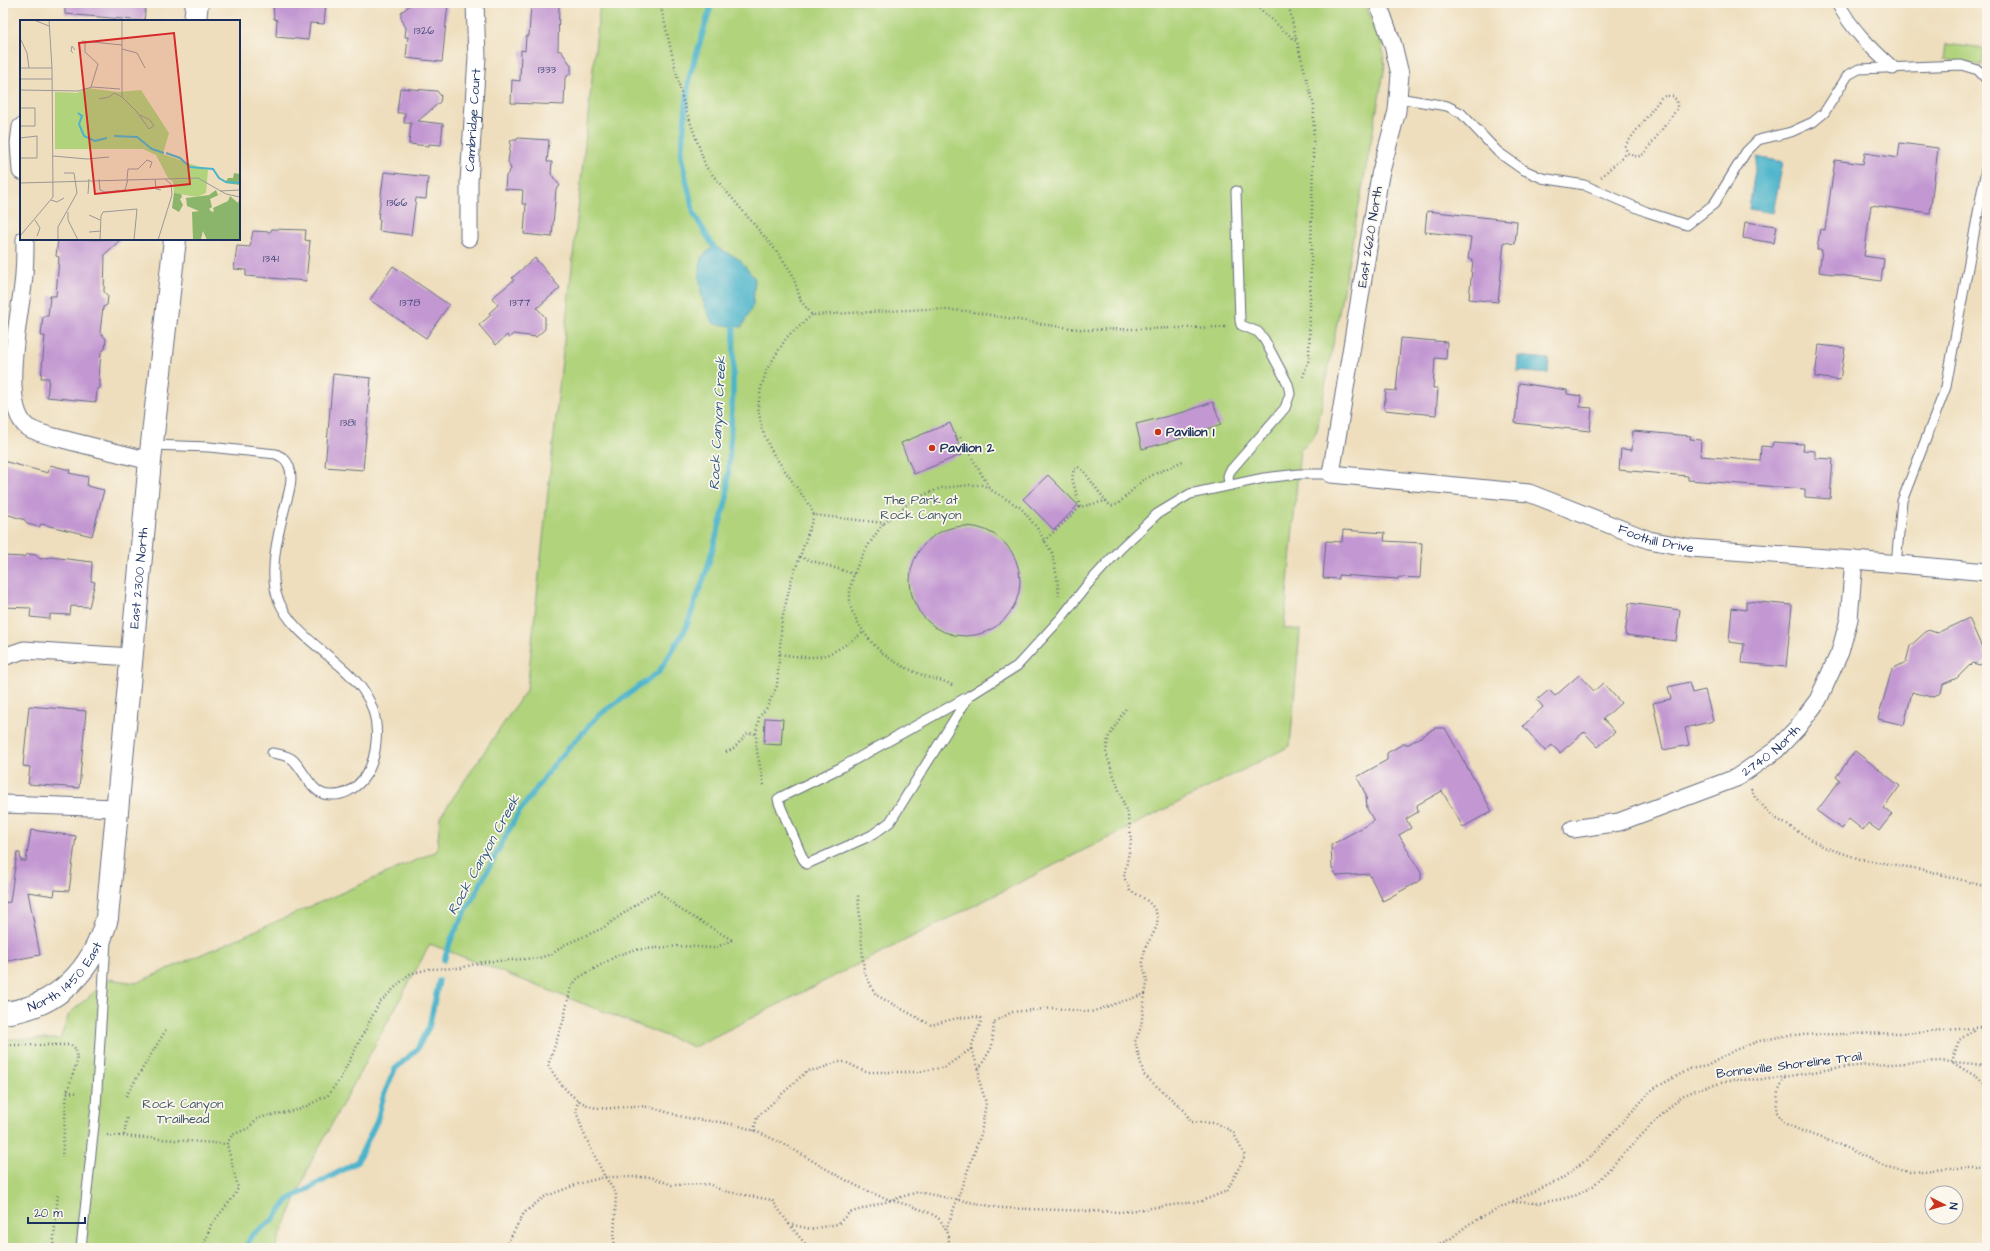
<svg xmlns="http://www.w3.org/2000/svg" width="1990" height="1251" font-family="'Architects Daughter',sans-serif">
	<style>
		.green { fill: #b0d37c; stroke: #66816d }
		.water { fill: #4cb4cb; stroke: #347294 }
		.lines { fill: none; stroke-linecap: round; stroke-linejoin: round }
		.stream { stroke: #4cb4cb; stroke-width: 5.5 }
		.building { fill: #c297d2 }
		.service-casing { stroke: #656c7f; stroke-width: 11 }
		.pedestrian-casing { stroke: #656c7f; stroke-width: 15 }
		.minor-casing { stroke: #656c7f; stroke-width: 19 }
		.tertiary-casing { stroke: #656c7f; stroke-width: 24 }
		.path { stroke: #656c7f; stroke-width: 2.5; stroke-dasharray: 1 3; stroke-linecap: butt }
		.service { stroke: #fff; stroke-width: 9 }
		.pedestrian { stroke: #fff; stroke-width: 13 }
		.minor { stroke: #fff; stroke-width: 17 }
		.tertiary { stroke: #fff; stroke-width: 22 }
		.poi-dot { fill: #c8321e; stroke: #fbf7ec; stroke-width: 1.5 }
		.labels { text-anchor: middle; dominant-baseline: central; stroke-width: 3.5; stroke-linejoin: round; paint-order: stroke }
		.number-label { font-size: 11px; fill: #45497b }
		.street-label { font-size: 13px; fill: #1b2f5e; stroke: #fbf7ec }
		.poi-label { font-size: 13px; font-weight: bold; fill: #1b2f5e; stroke: #fbf7ec; text-anchor: start }
		.park-label { font-size: 13px; fill: #405866; stroke: #fbf7ec }
		.water-label { font-size: 14px; font-style: italic; fill: #2a577f; stroke: #fbf7ec }
		.inset-river { fill: none; stroke: #4cb4cb; stroke-width: 2 }
		.inset-road { fill: none; stroke: #9a9897; stroke-width: 1 }
		.view { fill: #d62828; fill-opacity: 0.15; stroke: #d62828; stroke-width: 2 }
		.inset-edge { fill: none; stroke: #1b2f5e; stroke-width: 2 }
	</style>
	<rect width="100%" height="100%" fill="#fbf7ec"/>
	<filter id="ink" filterUnits="userSpaceOnUse"><feTurbulence type="fractalNoise" baseFrequency=".025" numOctaves="2"/><feDisplacementMap in="SourceGraphic" scale="8" xChannelSelector="R" yChannelSelector="G"/><feConvolveMatrix kernelMatrix="1 2 1 2 8 2 1 2 1" color-interpolation-filters="sRGB"/></filter>
	<filter id="wash" filterUnits="userSpaceOnUse"><feTurbulence type="fractalNoise" baseFrequency=".012" numOctaves="4" result="noise"/><feDisplacementMap in="SourceGraphic" scale="16" xChannelSelector="R" yChannelSelector="G"/><feGaussianBlur stdDeviation="0.9" result="paint"/><feColorMatrix in="noise" values="0 0 0 0 0 0 0 0 0 0 0 0 0 0 0 0 0 1.4 0 .05"/><feComposite in="paint" operator="in"/></filter>
	<g filter="url(#wash)">
		<rect width="100%" height="100%" fill="#eedebd"/>
		<g class="green">
			<polygon points="600,3 1365,3 1382,44 1385,66 1317,430 1311,440 1300,449 1284,628 1300,630 1290,746 694,1047 430,944 310,1164 275,1248 3,1248 3,1039 60,1039 69,1014 109,979 136,983 437,851 440,817 527,689"/>
			<polygon points="1946,44 1984,49 1982,65 1944,60"/>
		</g>
		<g class="water">
			<polygon points="1757,157 1783,162 1773,213 1749,209"/>
			<path d="M714,246L739,259L755,279L753,305L742,327L714,324C700,302 698,284 701,258Z"/>
			<polygon points="1518,356 1549,359 1548,374 1517,371"/>
		</g>
		<g class="lines">
			<g class="stream">
				<polyline points="712,3 689,78 681,156 694,214 716,251"/>
				<polyline points="444,960 452,937 517,815 555,763 599,715 659,672 686,628 707,569 727,498 733,391 734,319"/>
				<polyline points="245,1248 252,1235 273,1220 288,1200 357,1162 377,1121 384,1094 395,1069 417,1049 429,1027 439,981"/>
			</g>
		</g>
		<g id="blocks">
			<g class="building">
				<polygon points="65,3 146,3 144,21 65,14"/>
				<polygon points="273,3 326,3 324,24 310,23 308,40 276,37 277,20 274,19"/>
				<polygon points="409,3 448,3 442,62 406,58 408,37 405,37 406,28 401,18 401,12 408,7"/>
				<polygon points="531,3 559,3 558,51 561,51 571,65 571,73 565,78 564,105 511,103 512,80 520,81 521,50 525,51 526,36 529,36"/>
				<polygon points="400,88 437,91 441,96 440,102 418,121 443,124 441,145 429,144 429,146 409,144 411,123 404,123 405,113 397,113"/>
				<polygon points="518,138 549,140 547,162 552,162 551,174 560,186 556,189 552,237 524,234 526,204 522,204 523,190 505,189 506,176 511,169 508,162 511,140 517,140"/>
				<polygon points="1900,143 1938,148 1930,213 1871,205 1864,256 1884,259 1881,281 1819,272 1822,250 1817,250 1820,229 1825,230 1835,160 1863,164 1865,153 1898,158"/>
				<polygon points="384,172 428,177 426,199 416,198 411,235 379,231 380,219 378,219"/>
				<polygon points="1427,211 1517,221 1515,244 1504,242 1498,302 1469,299 1473,259 1468,259 1471,237 1425,232"/>
				<polygon points="1745,222 1777,226 1774,243 1743,238"/>
				<polygon points="272,229 306,230 305,240 310,241 306,281 246,276 246,270 234,269 237,246 250,247 253,231 270,232"/>
				<polygon points="58,239 121,239 105,254 104,292 108,296 107,305 103,307 100,332 106,339 105,349 101,352 99,378 100,380 100,388 97,390 96,402 47,397 49,378 41,378 45,336 41,336 43,316 48,316 50,296 56,296 59,257 56,256"/>
				<polygon points="535,258 560,288 537,308 545,317 545,329 536,337 513,334 509,338 507,335 496,345 479,325 491,315 489,313 498,305 492,298 514,280 512,278"/>
				<polygon points="393,266 449,305 426,338 370,300"/>
				<polygon points="1401,338 1447,342 1446,359 1435,358 1433,388 1438,388 1436,415 1384,410 1386,390 1396,391"/>
				<polygon points="1819,345 1845,348 1840,380 1815,377"/>
				<polygon points="333,374 371,378 363,470 325,467"/>
				<polygon points="1519,383 1567,390 1567,394 1581,396 1580,407 1592,408 1590,431 1515,423"/>
				<polygon points="1213,402 1221,424 1176,440 1142,449 1136,424 1184,412"/>
				<polygon points="950,423 963,454 914,474 901,443"/>
				<polygon points="1633,431 1691,436 1690,439 1701,440 1700,456 1760,461 1761,446 1772,447 1773,442 1804,444 1803,450 1815,451 1815,458 1833,459 1830,499 1805,497 1805,489 1688,480 1688,476 1619,470 1621,449 1632,450"/>
				<polygon points="3,461 48,473 50,465 70,470 69,473 88,477 87,486 104,490 92,536 41,524 39,527 27,524 25,520 3,513"/>
				<polygon points="1048,475 1078,505 1054,530 1023,499"/>
				<circle cx="965" cy="581" r="55"/>
				<polygon points="1343,530 1385,533 1384,541 1422,543 1420,578 1399,577 1398,579 1339,575 1339,579 1323,578 1326,541 1342,542"/>
				<polygon points="28,554 36,555 40,559 51,557 92,562 91,581 95,582 89,607 71,606 70,615 50,614 50,619 30,617 31,608 3,607 3,556 24,557"/>
				<polygon points="1746,601 1792,605 1786,667 1742,663 1744,644 1729,642 1732,608 1746,610"/>
				<polygon points="1629,603 1680,610 1676,641 1625,635"/>
				<polygon points="1969,618 1987,659 1980,665 1972,663 1957,678 1943,684 1941,693 1931,697 1912,692 1904,725 1878,719 1892,669 1906,662 1910,646 1928,630 1937,633"/>
				<polygon points="1579,675 1594,691 1603,683 1621,703 1603,719 1615,732 1598,747 1584,732 1560,753 1552,745 1545,751 1523,726 1543,707 1537,700 1549,690 1555,696"/>
				<polygon points="1689,682 1692,693 1705,690 1713,721 1685,728 1689,745 1663,750 1653,703 1671,699 1668,687"/>
				<polygon points="29,706 86,711 79,788 28,784 30,767 23,766"/>
				<polygon points="765,718 783,719 781,745 764,744"/>
				<polygon points="1435,728 1445,728 1492,811 1463,827 1442,791 1417,805 1418,812 1406,819 1411,828 1399,835 1421,873 1421,880 1383,901 1369,874 1337,876 1332,868 1331,845 1374,821 1367,809 1366,795 1357,777 1387,760 1387,753 1403,744 1409,744"/>
				<polygon points="1855,751 1900,786 1884,808 1892,814 1879,831 1868,823 1863,830 1849,819 1842,829 1817,811 1840,780 1836,777"/>
				<polygon points="31,830 76,836 69,891 55,890 54,896 28,892 40,955 3,962 3,903 10,902 17,853 20,853 21,861 26,861"/>
			</g>
		</g>
	</g>
	<g filter="url(#ink)">
		<use href="#blocks" fill-opacity="0" stroke="#656c7f" stroke-width="1"/>
		<g class="lines">
			<g class="service-casing">
				<g id="service">
					<polyline points="1398,98 1447,106 1461,113 1498,152 1522,169 1542,178 1584,185 1647,212 1687,225 1714,204 1746,152 1758,140 1791,132 1813,122 1824,113 1848,75 1859,69 1961,65 1978,70 1987,80"/>
					<path d="M152,445L209,447L276,454C282,457 286,459 289,466C294,479 288,495 285,507C278,533 268,574 278,599C300,655 384,669 376,742C375,755 371,769 363,779C355,789 343,796 330,795C311,795 305,770 292,759C286,755 279,754 272,753"/>
					<polyline points="1229,485 1228,476 1230,471 1285,408 1290,394 1288,384 1264,339 1258,332 1241,325 1240,321 1236,191"/>
					<polyline points="1896,564 1902,501 1946,387 1987,164"/>
					<polyline points="969,696 890,822 872,835 807,864 803,859 779,803 778,799 781,797 840,768 969,696 1017,666 1062,617 1087,585 1121,548 1157,514 1190,494 1264,478 1299,474 1331,474"/>
					<polyline points="81,1248 96,1106 106,941"/>
				</g>
			</g>
			<g class="pedestrian-casing">
				<path id="pedestrian" d="M1838,3C1851,29 1871,48 1893,68"/>
			</g>
			<g class="minor-casing">
				<g id="minor">
					<path id="s1" d="M1378,3L1393,45L1400,74L1397,111L1380,175L1331,474L1529,493L1649,540L1691,548L1854,560L1987,572"/>
					<polyline points="21,127 19,143 21,171"/>
					<path id="s2" d="M469,238V182L477,57L475,3"/>
					<path d="M25,239C25,254 25,270 23,285C19,319 0,404 27,427C40,435 56,437 70,441C97,448 123,454 150,461"/>
					<polyline points="3,657 24,650 131,657"/>
					<polyline points="3,804 117,808"/>
					<path id="s3" d="M1573,829L1619,822L1736,778L1776,750L1797,728L1818,700L1840,652L1849,619L1854,560"/>
				</g>
			</g>
			<g class="tertiary-casing">
				<g id="tertiary">
					<polyline points="195,21 197,3"/>
					<path id="s4" d="M3,1013C57,1008 94,969 107,918L150,461L175,239"/>
				</g>
			</g>
			<g class="path">
				<polyline points="660,3 683,101 706,167 778,253 792,273 801,301 812,315 928,309 967,311 1048,325 1086,330 1228,327"/>
				<polyline points="1253,3 1297,42 1314,106 1309,359 1302,380"/>
				<polyline points="1288,3 1297,42"/>
				<polyline points="1601,177 1627,153 1637,157 1644,154 1677,109 1677,101 1673,96 1665,96 1661,98 1627,143 1625,146 1627,153"/>
				<polyline points="812,315 787,337 767,369 761,388 758,406 762,430 772,452 811,508 814,515 884,523 914,499 941,488 970,485 983,485 1021,508 1037,528 1052,553 1057,577 1059,596"/>
				<polyline points="957,439 960,437 990,489"/>
				<polyline points="1080,507 1072,478 1074,469 1078,467 1083,470 1107,503 1112,506 1118,504 1144,479 1185,460"/>
				<polyline points="814,515 800,557 854,574"/>
				<path d="M883,524C868,545 848,573 850,601C850,610 856,619 860,626C869,641 882,655 897,663C908,669 919,674 930,678C939,680 946,681 953,686"/>
				<polyline points="1044,541 1080,507 1105,501"/>
				<path d="M780,654C824,661 828,657 864,632"/>
				<polyline points="726,752 733,749 748,733 756,734"/>
				<polyline points="764,785 757,752 756,734 759,717 766,709 777,686 782,620 791,581 800,557"/>
				<polyline points="1751,789 1755,797 1772,816 1824,847 1860,859 1925,870 1987,887"/>
				<path d="M732,940L715,948L679,946L633,950L618,955L578,978L571,987L563,1022L548,1065C559,1083 572,1101 593,1107C608,1111 626,1105 641,1106C658,1108 673,1115 688,1118C704,1121 720,1121 736,1125C789,1139 831,1178 882,1197C895,1202 927,1209 938,1218C946,1225 948,1238 951,1248"/>
				<polyline points="1980,1027 1987,1024"/>
				<polyline points="3,1045 71,1045 76,1049 77,1062 67,1092 62,1157"/>
				<polyline points="971,1049 979,1069"/>
				<polyline points="1952,1062 1959,1040 1974,1030"/>
				<polyline points="1953,1063 1977,1077 1987,1086"/>
				<polyline points="1785,1078 1778,1092 1776,1111 1784,1123 1802,1131 1840,1145 1887,1167 1910,1172 1946,1169 1987,1169"/>
				<polyline points="67,1092 78,1093"/>
				<polyline points="126,1096 167,1028"/>
				<polyline points="578,1100 576,1111 584,1134 605,1177 616,1193 614,1239 615,1248"/>
				<path d="M754,1131L757,1117L807,1071L820,1069L837,1062H845L866,1072H918L945,1067L971,1049C973,1038 981,1027 981,1018C965,1014 947,1021 931,1025L876,995L864,972L858,895"/>
				<polyline points="107,1135 227,1144"/>
				<polyline points="124,1135 127,1117"/>
				<polyline points="227,1144 232,1135 249,1128 258,1118 301,1109 328,1095 340,1079 379,1003 409,974 429,969 461,968 483,962 539,958 552,954 564,945 603,928 648,896 658,891 681,910 732,940"/>
				<polyline points="1513,1201 1560,1180 1589,1158 1653,1089 1690,1069 1707,1066 1735,1050 1759,1041 1789,1035 1902,1033 1987,1027"/>
				<polyline points="789,1224 806,1245 814,1248"/>
				<path d="M946,1230L981,1134L986,1103L979,1080V1069L992,1047L994,1022L1012,1012L1053,1008L1091,1012L1145,994C1146,990 1147,986 1147,982C1146,973 1142,967 1143,958C1145,944 1150,941 1155,930C1164,910 1145,897 1130,891L1124,877L1131,842L1129,819L1106,753L1108,738L1126,708"/>
				<polyline points="53,1248 58,1193"/>
				<polyline points="203,1248 211,1225 235,1195 238,1188 227,1144"/>
				<polyline points="501,1248 508,1242 524,1213 544,1197 578,1184 605,1177 651,1177 672,1185 709,1184 723,1191 772,1200 789,1224 811,1229 838,1224 849,1213 918,1192 1000,1208 1121,1212 1202,1201 1227,1191 1245,1156 1233,1132 1216,1123 1191,1122 1184,1110 1144,1075 1135,1042 1141,1027 1145,994"/>
				<polyline points="1433,1248 1450,1239 1469,1224 1512,1202 1540,1203 1562,1199 1577,1195 1593,1186 1654,1122 1682,1096 1701,1088 1733,1080 1773,1079 1836,1068 1857,1066 1941,1061 1987,1065"/>
			</g>
			<use href="#service" class="service"/>
			<use href="#pedestrian" class="pedestrian"/>
			<use href="#minor" class="minor"/>
			<use href="#tertiary" class="tertiary"/>
		</g>
	</g>
	<g class="poi-dot">
		<circle cx="1158" cy="432" r="4"/>
		<circle cx="932" cy="448" r="4"/>
	</g>
	<g class="labels">
		<g class="number-label">
			<text x="424" y="30">1326</text>
			<text x="547" y="69">1333</text>
			<text x="397" y="202">1366</text>
			<text x="271" y="258">1341</text>
			<text x="410" y="302">1378</text>
			<text x="520" y="302">1377</text>
			<text x="348" y="422">1381</text>
		</g>
		<g class="street-label">
			<text stroke="none"><textPath href="#s2" startOffset="118">Cambridge Court</textPath></text>
			<text transform="translate(1370 237) rotate(-81)">East 2620 North</text>
			<text stroke="none"><textPath href="#s1" startOffset="815">Foothill Drive</textPath></text>
			<text stroke="none"><textPath href="#s4" startOffset="492">East 2300 North</textPath></text>
			<text stroke="none"><textPath href="#s3" startOffset="216">2740 North</textPath></text>
			<text stroke="none"><textPath href="#s4" startOffset="75">North 1450 East</textPath></text>
			<text transform="translate(1789 1065) rotate(-7)">Bonneville Shoreline Trail</text>
		</g>
		<g class="poi-label">
			<text x="1166" y="432">Pavilion 1</text>
			<text x="940" y="448">Pavilion 2</text>
		</g>
		<g class="park-label">
			<text x="921" y="500">The Park at<tspan x="921" dy="15">Rock Canyon</tspan></text>
			<text x="183" y="1104">Rock Canyon<tspan x="183" dy="15">Trailhead</tspan></text>
		</g>
		<g class="water-label">
			<text transform="translate(718 423) rotate(-87)">Rock Canyon Creek</text>
			<text transform="translate(484 855) rotate(-61)">Rock Canyon Creek</text>
		</g>
	</g>
	<g transform="translate(20 20)">
		<rect width="220" height="220" fill="#eedebd"/>
		<path d="M214,153L220,154V165L205,163L208,158H213ZM196,170L198,175L203,173L190,179L192,187L189,189L192,192L194,191L193,188L208,181L210,176L218,183L220,177V220H187L183,211L181,219L185,220H173L172,192L179,191L167,186L166,178L189,175ZM154,173H161L162,177L160,179L163,185L159,192L152,188Z" fill="#8cb56c"/>
		<path d="M68,68L98,72L121,70L149,113L143,134L188,150L186,173L177,177L154,173L153,162L148,158L136,135L123,129H35V72L57,73Z" fill="#b0d37c"/>
		<path class="inset-river" d="M58,93L62,96L59,104L64,116L75,121L87,118M94,116L117,117L132,129L144,133M146,133L160,138L170,147L193,149L199,158L206,162L220,163"/>
		<path class="inset-road" d="M14,0L29,6M102,0V77L117,92L129,109L134,106L130,100L120,95M0,18L7,33L9,48M62,21L102,25M65,21V32L78,44L71,67M102,29L117,33L125,48M53,33L51,31L52,26L55,30M0,48H32M0,59H32M0,70L58,71L72,67L100,69M79,79L89,77L94,73L102,77M0,88H15V106H0M0,118L17,116V138H0M33,136L67,139L89,137M79,159L80,170L85,172L105,170L108,159M107,159L108,149H118L127,140L132,142L130,148M135,159L136,169L141,170M0,163L178,158L206,174L220,177M200,171L220,170M68,174L69,159M31,180L37,182L44,178M48,192V200L58,220M69,195L80,200M15,200L20,208L17,216M69,212L81,211M0,216L33,177L32,48L29,0M38,220V207L57,173L54,153H44M80,220L81,196L83,192L117,189L114,220M138,220L152,175L151,164L145,159"/>
		<path class="view" d="M154,13L170,164L75,174L59,23Z"/>
		<rect width="220" height="220" class="inset-edge"/>
	</g>
	<rect width="1990" height="1251" fill="none" stroke="#fbf7ec" stroke-width="16"/>
	<g transform="translate(1944 1205) rotate(96)"><circle r="19" fill="#fbf7ec" stroke="#a1a7b3"/>
	<path d="M0-3L7 15L0 10L-7 15Z" fill="#c8321e"/>
	<text y="-6" font-size="11" font-weight="bold" text-anchor="middle" fill="#1b2f5e">N</text>
	</g>
	<path d="M28 1217v6h57v-6" fill="none" stroke="#1b2f5e" stroke-width="2"/>
	<text x="34" y="1217" font-size="12" fill="#1b2f5e" stroke="#fbf7ec" stroke-width="3" paint-order="stroke">20 m</text>
</svg>
